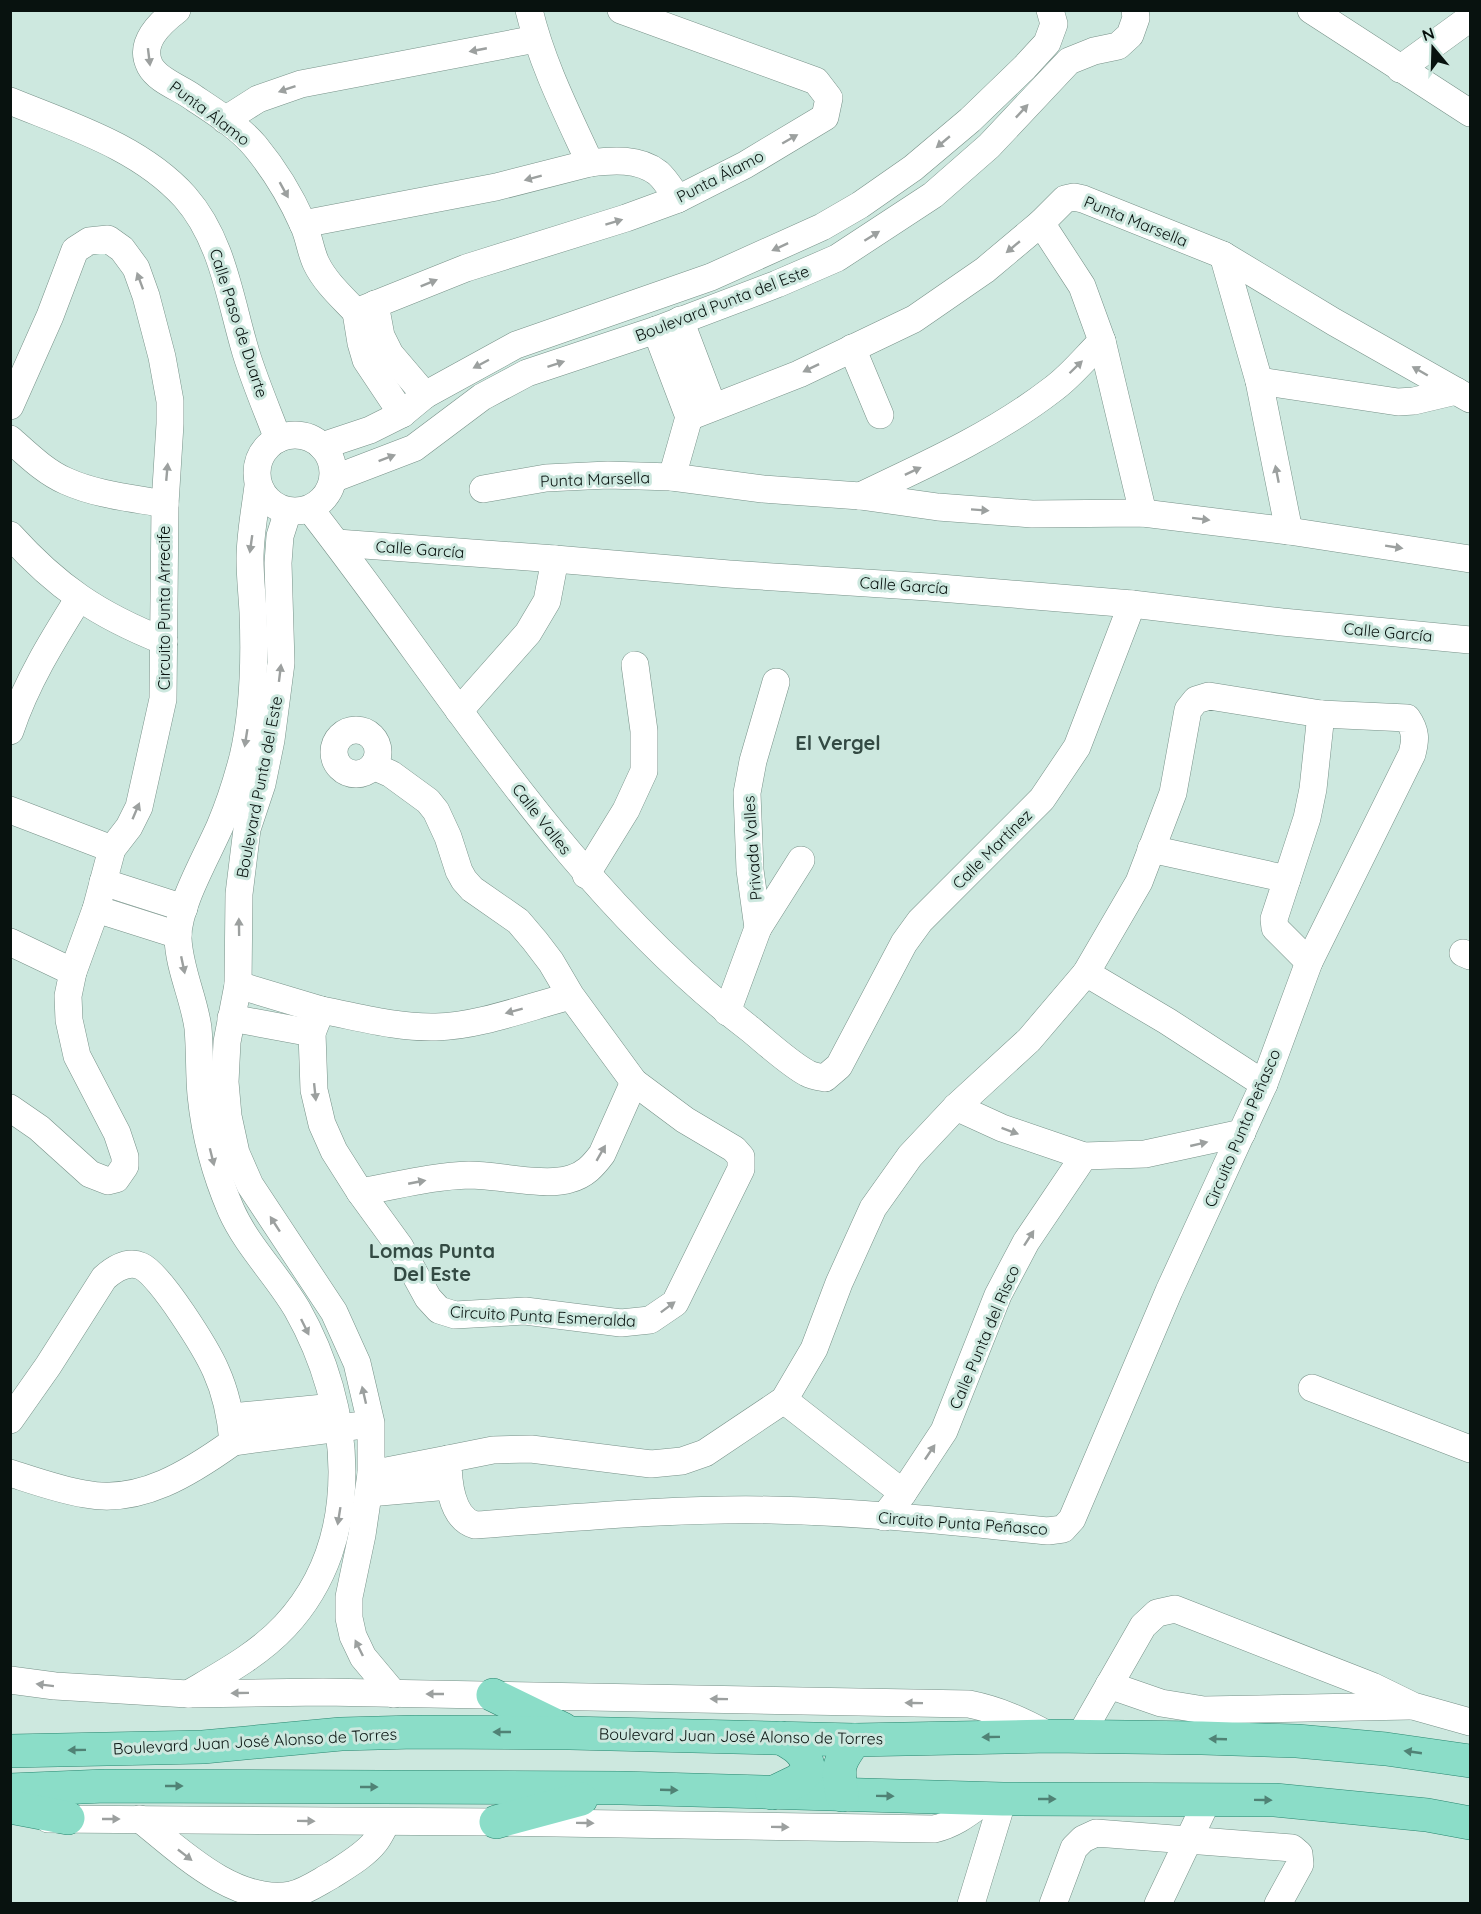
<svg xmlns="http://www.w3.org/2000/svg" width="1481" height="1914" font-family="Quicksand,sans-serif">
	<style>
		.lines { fill: none; stroke-linecap: round; stroke-linejoin: round }
		.minor-casing { stroke: #779188; stroke-width: 28 }
		.major-casing { stroke: #2a8770; stroke-width: 34 }
		.minor { stroke: #fff; stroke-width: 27 }
		.major { stroke: #8bddc8; stroke-width: 33 }
		.oneway { fill: #9ca09f }
		.oneway2 { fill: #508275 }
		.labels { text-anchor: middle; dominant-baseline: central; stroke-width: 6; stroke-linejoin: round; paint-order: stroke }
		.street-label { font-size: 16px; fill: #08120f; stroke: #cde8df }
		.quarter-label { font-size: 20px; font-weight: bold; fill: #334a43; stroke: #cde8df }
	</style>
	<rect width="100%" height="100%" fill="#cde8df"/>
	<g class="lines">
		<g class="minor-casing">
			<g id="minor">
				<path d="M177,10C160,23 138,43 150,66C158,81 181,88 194,98C215,112 239,127 255,146C274,169 291,197 303,224C309,236 310,250 316,263C325,282 342,297 356,312"/>
				<path d="M529,10C542,64 567,113 590,163C612,160 639,158 658,173C666,180 672,191 678,199"/>
				<polyline points="1311,10 1470,113"/>
				<polyline points="1400,69 1470,18"/>
				<path d="M10,101C71,126 140,147 185,197C223,240 230,300 246,353C255,382 267,410 278,439"/>
				<polyline points="225,120 258,99 301,84 536,39"/>
				<polyline points="303,224 496,187 590,163"/>
				<polyline points="1223,255 1259,381 1289,531"/>
				<polyline points="375,304 381,336 390,354 425,395"/>
				<polyline points="356,312 466,268 626,218 678,199 745,165 825,117 829,98 816,81 621,10"/>
				<polyline points="356,312 361,343 366,360 402,414"/>
				<polyline points="680,320 713,407"/>
				<polyline points="656,330 689,417 672,477 763,489 860,496 938,507 1032,514 1143,513 1289,531 1470,559"/>
				<polyline points="1102,341 1143,513"/>
				<polyline points="852,348 880,415"/>
				<polyline points="1259,381 1398,402 1414,401 1456,391"/>
				<polyline points="10,406 50,316 75,250 89,241 108,239 122,249 136,268 146,296 162,357 170,401 170,424 165,504 163,699 139,807 129,827 112,849 96,909 73,972 68,996 69,1020 77,1056 117,1133 125,1157 125,1166 116,1179 108,1181 90,1174 39,1128 10,1108"/>
				<polyline points="689,417 799,374 914,319 985,270 1041,223 1065,199 1074,197 1083,199 1223,255 1334,322 1470,399"/>
				<circle cx="295" cy="473" r="38"/>
				<path d="M10,439C27,454 45,472 66,481C97,495 132,498 165,504"/>
				<polyline points="322,446 370,430 402,414 425,395 516,345 711,277 822,227 860,205 913,168 970,120 1025,67 1047,43 1054,24 1050,10"/>
				<polyline points="333,479 414,448 482,397 527,373 656,330 777,284 837,258 933,195 989,146 1069,61 1094,51 1118,46 1130,35 1136,18 1135,10"/>
				<polyline points="483,489 546,478 608,475 672,477"/>
				<path d="M860,496C926,465 995,434 1053,389C1071,376 1086,357 1102,341L1082,286L1041,223"/>
				<path d="M310,509C450,688 567,889 750,1029C766,1042 790,1064 807,1073C812,1076 819,1077 825,1078L839,1066L904,943L920,921L1042,799L1077,747L1132,604"/>
				<polyline points="288,511 280,536 278,563 281,663 271,740 262,784 247,829 239,894 238,985 227,1042 225,1082 228,1116 236,1153 250,1185 334,1312 357,1363 371,1423 371,1474 362,1535 349,1597 349,1618 353,1636 363,1657 394,1694"/>
				<path d="M10,535C57,587 98,615 164,641"/>
				<polyline points="337,543 555,559 729,574 928,587 1132,604 1282,622 1470,640"/>
				<path d="M1209,696L1321,714L1407,718C1416,731 1416,739 1412,754L1309,962L1264,1084L1169,1291L1072,1519L1063,1529L1048,1531C956,1522 864,1512 771,1510C673,1508 574,1518 475,1525C451,1518 448,1481 448,1459L493,1450L531,1449L651,1464L682,1461L705,1453L784,1400L814,1349L839,1283L873,1208L910,1156L956,1107L1029,1040L1086,973L1139,882L1173,793L1188,710L1196,700Z"/>
				<polyline points="459,711 528,633 547,601 555,559"/>
				<circle cx="356" cy="752" r="22"/>
				<path d="M10,731C26,683 52,641 79,598"/>
				<path d="M373,766L391,774L428,801L436,811L448,837L459,871L464,880L472,889L518,921L535,941L551,962L571,996L634,1082L685,1120L734,1149L741,1157V1169L675,1303L650,1320L621,1323L525,1311L455,1315L439,1310L428,1298L400,1247L360,1192L334,1151L322,1124L314,1090L312,1033L321,1010C359,1017 397,1028 436,1027C479,1026 528,1007 571,996"/>
				<polyline points="10,810 112,849"/>
				<polyline points="1151,849 1287,879"/>
				<polyline points="586,875 626,810 644,771 644,731 635,665"/>
				<polyline points="103,882 184,908"/>
				<polyline points="96,909 178,935"/>
				<polyline points="758,928 801,860"/>
				<polyline points="10,942 73,972"/>
				<polyline points="1463,953 1470,956"/>
				<polyline points="1309,962 1275,928 1274,919 1307,818 1313,789 1321,714"/>
				<polyline points="1086,973 1167,1021 1264,1084"/>
				<polyline points="238,985 321,1010"/>
				<polyline points="727,1012 758,928 750,870 747,793 753,761 776,682"/>
				<polyline points="231,1018 312,1033"/>
				<polyline points="956,1107 1002,1128 1084,1156 1145,1154 1242,1133"/>
				<path d="M360,1192C396,1186 432,1176 469,1175C498,1175 544,1187 570,1179C585,1175 593,1166 602,1154L634,1082"/>
				<polyline points="1312,1388 1470,1449"/>
				<polyline points="784,1400 903,1493"/>
				<polyline points="231,1417 334,1407"/>
				<path d="M10,1420L48,1366L104,1278C114,1269 127,1260 141,1266C160,1274 207,1350 216,1371C226,1393 231,1418 233,1442C191,1472 140,1505 85,1494C60,1490 35,1481 10,1473"/>
				<polyline points="233,1442 355,1426"/>
				<polyline points="371,1474 448,1459"/>
				<polyline points="369,1493 449,1486"/>
				<polyline points="884,1517 903,1493 944,1431 998,1295 1026,1242 1084,1156"/>
				<path d="M10,1680L55,1686L188,1694L323,1692L969,1704C999,1710 1023,1721 1050,1736"/>
				<polyline points="1109,1685 1161,1703 1204,1710 1410,1706"/>
				<path d="M188,1694C222,1674 258,1655 285,1626C366,1539 352,1406 297,1309C277,1275 247,1246 231,1210C215,1173 205,1135 201,1095C199,1073 200,1050 198,1028C194,998 179,969 178,938C177,907 207,856 220,826C229,805 237,780 243,757C254,710 255,660 253,612C252,594 250,576 250,559C250,535 255,510 258,486"/>
				<polyline points="1080,1736 1143,1626 1157,1613 1175,1609 1372,1686 1413,1706 1470,1722"/>
				<path d="M48,1819L496,1822L934,1829C956,1824 971,1811 989,1798"/>
				<path d="M140,1819C180,1851 235,1905 291,1895C305,1892 319,1882 332,1875C346,1866 365,1855 375,1842C380,1836 383,1828 387,1822"/>
				<polyline points="971,1904 1003,1799"/>
				<polyline points="1053,1904 1074,1848 1083,1839 1096,1833 1292,1848 1299,1854 1300,1864 1278,1904"/>
				<polyline points="1158,1904 1208,1799"/>
			</g>
		</g>
		<g class="major-casing">
			<g id="major">
				<polyline points="493,1695 563,1729"/>
				<polyline points="10,1751 203,1747 341,1734 415,1732 570,1733 855,1740 1050,1736 1202,1738 1297,1741 1386,1749 1470,1761"/>
				<polyline points="10,1790 105,1786 622,1788 1003,1799 1275,1800 1427,1815 1470,1823"/>
				<path d="M772,1793L799,1780L809,1769C805,1751 795,1746 781,1738"/>
				<path d="M842,1795C837,1766 838,1763 855,1740"/>
				<polyline points="10,1807 68,1818"/>
				<polyline points="496,1822 581,1799"/>
			</g>
		</g>
		<use href="#minor" class="minor"/>
		<use href="#major" class="major"/>
	</g>
	<defs><path id="oneway-solid" d="M-6-.8H1V-3.2L6.5 0L1 3.2V.8H-6Z" transform="scale(1.5)"/></defs>
	<g class="oneway">
		<use href="#oneway-solid" transform="translate(478 50) rotate(169)"/>
		<use href="#oneway-solid" transform="translate(149 57) rotate(83)"/>
		<use href="#oneway-solid" transform="translate(287 89) rotate(161)"/>
		<use href="#oneway-solid" transform="translate(1022 111) rotate(-47)"/>
		<use href="#oneway-solid" transform="translate(790 139) rotate(-30)"/>
		<use href="#oneway-solid" transform="translate(943 142) rotate(140)"/>
		<use href="#oneway-solid" transform="translate(533 178) rotate(165)"/>
		<use href="#oneway-solid" transform="translate(284 190) rotate(61)"/>
		<use href="#oneway-solid" transform="translate(614 222) rotate(-17)"/>
		<use href="#oneway-solid" transform="translate(872 236) rotate(-32)"/>
		<use href="#oneway-solid" transform="translate(780 247) rotate(155)"/>
		<use href="#oneway-solid" transform="translate(1013 247) rotate(140)"/>
		<use href="#oneway-solid" transform="translate(140 281) rotate(-110)"/>
		<use href="#oneway-solid" transform="translate(429 283) rotate(-22)"/>
		<use href="#oneway-solid" transform="translate(481 364) rotate(152)"/>
		<use href="#oneway-solid" transform="translate(556 364) rotate(-18)"/>
		<use href="#oneway-solid" transform="translate(1076 367) rotate(-44)"/>
		<use href="#oneway-solid" transform="translate(811 368) rotate(154)"/>
		<use href="#oneway-solid" transform="translate(1420 371) rotate(-150)"/>
		<use href="#oneway-solid" transform="translate(387 458) rotate(-21)"/>
		<use href="#oneway-solid" transform="translate(913 471) rotate(-25)"/>
		<use href="#oneway-solid" transform="translate(167 472) rotate(-85)"/>
		<use href="#oneway-solid" transform="translate(1277 474) rotate(-101)"/>
		<use href="#oneway-solid" transform="translate(980 510) rotate(4)"/>
		<use href="#oneway-solid" transform="translate(1201 519) rotate(7)"/>
		<use href="#oneway-solid" transform="translate(251 544) rotate(98)"/>
		<use href="#oneway-solid" transform="translate(1394 547) rotate(9)"/>
		<use href="#oneway-solid" transform="translate(280 673) rotate(-83)"/>
		<use href="#oneway-solid" transform="translate(246 738) rotate(99)"/>
		<use href="#oneway-solid" transform="translate(136 811) rotate(-67)"/>
		<use href="#oneway-solid" transform="translate(239 927) rotate(-91)"/>
		<use href="#oneway-solid" transform="translate(183 965) rotate(78)"/>
		<use href="#oneway-solid" transform="translate(514 1011) rotate(165)"/>
		<use href="#oneway-solid" transform="translate(315 1092) rotate(84)"/>
		<use href="#oneway-solid" transform="translate(1010 1131) rotate(20)"/>
		<use href="#oneway-solid" transform="translate(1199 1144) rotate(-13)"/>
		<use href="#oneway-solid" transform="translate(601 1153) rotate(-60)"/>
		<use href="#oneway-solid" transform="translate(212 1157) rotate(76)"/>
		<use href="#oneway-solid" transform="translate(417 1182) rotate(-11)"/>
		<use href="#oneway-solid" transform="translate(275 1224) rotate(-123)"/>
		<use href="#oneway-solid" transform="translate(1029 1238) rotate(-57)"/>
		<use href="#oneway-solid" transform="translate(668 1307) rotate(-37)"/>
		<use href="#oneway-solid" transform="translate(305 1327) rotate(64)"/>
		<use href="#oneway-solid" transform="translate(364 1395) rotate(-103)"/>
		<use href="#oneway-solid" transform="translate(930 1452) rotate(-56)"/>
		<use href="#oneway-solid" transform="translate(339 1516) rotate(99)"/>
		<use href="#oneway-solid" transform="translate(359 1648) rotate(-116)"/>
		<use href="#oneway-solid" transform="translate(45 1685) rotate(-173)"/>
		<use href="#oneway-solid" transform="translate(240 1693) rotate(179)"/>
		<use href="#oneway-solid" transform="translate(435 1694) rotate(-180)"/>
		<use href="#oneway-solid" transform="translate(719 1699) rotate(-179)"/>
		<use href="#oneway-solid" transform="translate(914 1703) rotate(-179)"/>
		<use href="#oneway-solid" transform="translate(111 1819)"/>
		<use href="#oneway-solid" transform="translate(306 1821) rotate(1)"/>
		<use href="#oneway-solid" transform="translate(585 1823) rotate(1)"/>
		<use href="#oneway-solid" transform="translate(780 1827) rotate(1)"/>
		<use href="#oneway-solid" transform="translate(185 1855) rotate(38)"/>
	</g>
	<g class="oneway2">
		<use href="#oneway-solid" transform="translate(502 1732) rotate(-180)"/>
		<use href="#oneway-solid" transform="translate(991 1737) rotate(179)"/>
		<use href="#oneway-solid" transform="translate(1218 1739) rotate(-178)"/>
		<use href="#oneway-solid" transform="translate(77 1750) rotate(179)"/>
		<use href="#oneway-solid" transform="translate(1413 1752) rotate(-172)"/>
		<use href="#oneway-solid" transform="translate(174 1786)"/>
		<use href="#oneway-solid" transform="translate(369 1787)"/>
		<use href="#oneway-solid" transform="translate(669 1790) rotate(2)"/>
		<use href="#oneway-solid" transform="translate(885 1796) rotate(1)"/>
		<use href="#oneway-solid" transform="translate(1047 1799)"/>
		<use href="#oneway-solid" transform="translate(1263 1800) rotate(1)"/>
	</g>
	<g class="labels">
		<g class="street-label">
			<text transform="translate(210 113) rotate(37)">Punta Álamo</text>
			<text transform="translate(720 176) rotate(-27)">Punta Álamo</text>
			<text transform="translate(1136 221) rotate(22)">Punta Marsella</text>
			<text transform="translate(722 303) rotate(-21)">Boulevard Punta del Este</text>
			<text transform="translate(239 323) rotate(72)">Calle Paso de Duarte</text>
			<text transform="translate(595 479) rotate(-2)">Punta Marsella</text>
			<text transform="translate(420 549) rotate(4)">Calle García</text>
			<text transform="translate(904 585) rotate(4)">Calle García</text>
			<text transform="translate(164 608) rotate(-90)">Circuito Punta Arrecife</text>
			<text transform="translate(1388 632) rotate(5)">Calle García</text>
			<text transform="translate(259 787) rotate(-79)">Boulevard Punta del Este</text>
			<text transform="translate(542 819) rotate(52)">Calle Valles</text>
			<text transform="translate(752 848) rotate(-94)">Privada Valles</text>
			<text transform="translate(992 849) rotate(-45)">Calle Martínez</text>
			<text transform="translate(1242 1128) rotate(-67)">Circuito Punta Peñasco</text>
			<text transform="translate(543 1316) rotate(3)">Circuito Punta Esmeralda</text>
			<text transform="translate(984 1337) rotate(-67)">Calle Punta del Risco</text>
			<text transform="translate(963 1523) rotate(4)">Circuito Punta Peñasco</text>
			<text transform="translate(741 1736) rotate(1)">Boulevard Juan José Alonso de Torres</text>
			<text transform="translate(255 1741) rotate(-3)">Boulevard Juan José Alonso de Torres</text>
		</g>
		<g class="quarter-label">
			<text x="838" y="742">El Vergel</text>
			<text x="432" y="1250">Lomas Punta<tspan x="432" dy="23">Del Este</tspan></text>
		</g>
	</g>
	<rect width="1481" height="1914" fill="none" stroke="#08120f" stroke-width="24"/>
	<g transform="translate(1433 48) rotate(341)" stroke="#cde8df" stroke-width="4.5" paint-order="stroke">
	<path d="M0-4.5L10 22L0 15L-10 22Z" fill="#08120f"/>
	<text y="-9" font-size="16" font-weight="bold" text-anchor="middle" fill="#08120f">N</text>
	</g>
</svg>
